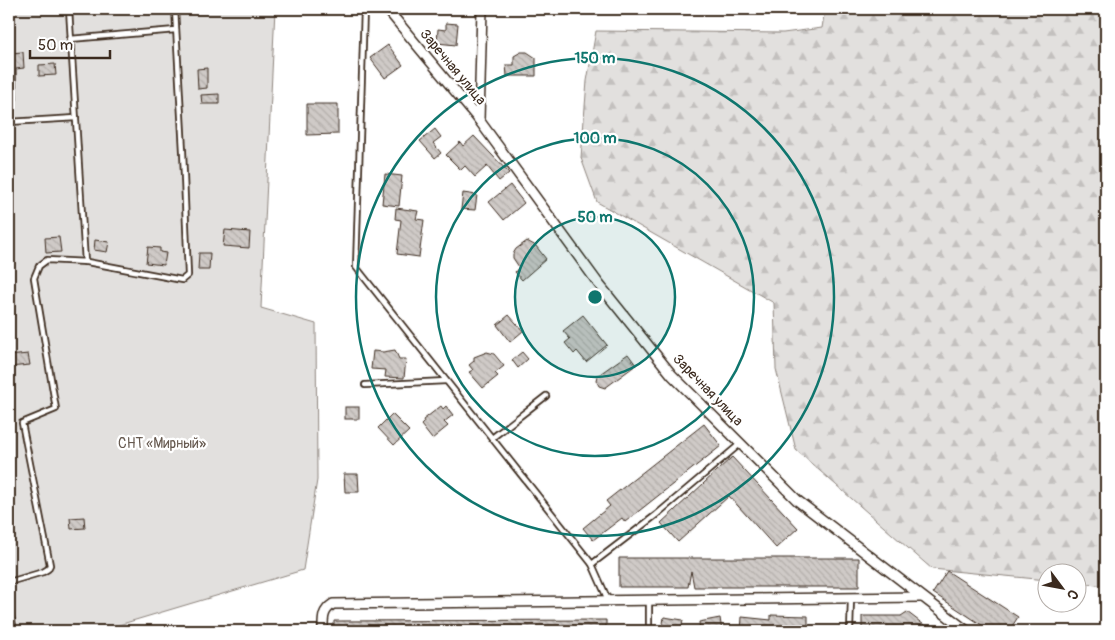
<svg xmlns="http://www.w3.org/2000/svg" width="1115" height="640" font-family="Pangolin,sans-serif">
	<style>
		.forest { fill: url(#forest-firs); stroke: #8e857e }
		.garden { fill: #e2e0de; stroke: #8e857e }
		.building { fill: url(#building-back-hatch); stroke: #3b2a1e }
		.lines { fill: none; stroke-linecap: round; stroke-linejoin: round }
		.service-casing { stroke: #3b2a1e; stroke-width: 8 }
		.minor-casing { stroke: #3b2a1e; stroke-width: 12 }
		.service { stroke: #fff; stroke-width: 4.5 }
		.minor { stroke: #fff; stroke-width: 9 }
		.ring { fill: none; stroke: #0f766e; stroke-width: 2.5 }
		.labels { text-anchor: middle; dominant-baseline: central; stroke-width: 4.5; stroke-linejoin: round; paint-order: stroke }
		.street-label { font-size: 14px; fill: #3b2a1e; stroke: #fff }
		.park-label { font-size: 14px; fill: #65584e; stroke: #fff }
		.centre { fill: #0f766e; stroke: #fff; stroke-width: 2.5 }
		.ring-label { font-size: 15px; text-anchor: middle; font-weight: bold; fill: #0f766e; stroke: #fff; stroke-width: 4.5; stroke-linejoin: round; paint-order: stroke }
	</style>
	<defs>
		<pattern id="forest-firs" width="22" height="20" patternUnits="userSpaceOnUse" patternTransform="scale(1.25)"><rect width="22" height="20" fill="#e2e0de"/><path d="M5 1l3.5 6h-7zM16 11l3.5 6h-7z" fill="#c3c0be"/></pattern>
		<pattern id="building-back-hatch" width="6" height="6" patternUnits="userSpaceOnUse" patternTransform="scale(1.25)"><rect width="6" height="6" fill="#cfcac7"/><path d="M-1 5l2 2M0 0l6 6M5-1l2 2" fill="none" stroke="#b3aeaa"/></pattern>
	</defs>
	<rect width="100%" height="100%" fill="#fff"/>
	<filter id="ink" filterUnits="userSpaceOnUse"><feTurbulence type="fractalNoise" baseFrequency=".02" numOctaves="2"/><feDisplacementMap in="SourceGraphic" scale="10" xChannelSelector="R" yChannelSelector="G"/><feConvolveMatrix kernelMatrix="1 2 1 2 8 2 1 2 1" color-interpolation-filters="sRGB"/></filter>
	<g filter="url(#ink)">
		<polygon class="forest" points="825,9 1106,9 1106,586 1078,583 1078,572 1048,572 1047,580 932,569 796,450 776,369 774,303 597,202 581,158 587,81 596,31 783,33 822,28"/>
		<polygon class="garden" points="9,9 275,9 261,308 316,324 317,480 303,570 112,627 106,631 9,631"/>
		<g class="building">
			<polygon points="446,23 458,24 456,45 437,43 438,29 446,30"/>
			<polygon points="388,45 403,65 385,78 370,58"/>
			<polygon points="23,52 24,68 16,69 17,100 9,100 9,53"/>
			<polygon points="521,52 527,52 536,58 536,76 507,76 506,65 514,65 514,56"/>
			<polygon points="55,64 56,75 39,76 39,65"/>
			<polygon points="207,68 207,88 198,89 197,69"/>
			<polygon points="219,94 219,104 202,104 201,95"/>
			<polygon points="307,104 338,104 338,134 307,135"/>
			<polygon points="435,129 441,137 433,143 441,153 435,158 420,141"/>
			<polygon points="474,136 509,173 499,181 487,166 475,177 465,166 461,170 446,155 460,142 463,146"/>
			<polygon points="385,174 402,176 399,206 382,204"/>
			<polygon points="510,185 524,203 504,220 489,202"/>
			<polygon points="463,193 477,195 475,210 461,209"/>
			<polygon points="396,208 418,211 416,219 424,220 419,257 397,254 401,220 395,219"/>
			<polygon points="225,230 250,232 249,248 223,246"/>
			<polygon points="59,237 61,252 46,253 45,238"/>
			<polygon points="95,240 109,242 107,252 94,250"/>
			<polygon points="527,241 536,246 546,259 522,280 515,272 519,267 513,258 513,254 516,249"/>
			<polygon points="148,247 160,248 160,252 166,253 164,265 146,263"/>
			<polygon points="199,253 210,253 209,270 198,270"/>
			<polygon points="509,315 523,331 510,342 497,325"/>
			<polygon points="583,315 607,345 586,362 577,351 574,354 565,343 570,339 563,331"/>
			<polygon points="395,350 399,359 406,359 404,378 385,377 386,370 371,369 373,351 383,352"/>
			<polygon points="487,352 494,354 504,366 495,373 498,376 483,388 469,372 473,370 469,365 474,361 474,357"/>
			<polygon points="522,352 528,359 518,368 512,360"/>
			<polygon points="28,354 30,365 9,367 9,356"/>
			<polygon points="628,354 636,365 605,388 599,386 596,380 597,376"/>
			<polygon points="441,406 443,409 446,406 453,415 444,422 448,426 432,439 421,425 424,422 423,420"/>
			<rect x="345" y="407" width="14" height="12"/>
			<polygon points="392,414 409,431 394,445 378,428"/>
			<polygon points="704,424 721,446 625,522 622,518 593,540 583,528 610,506 606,501"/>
			<polygon points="732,457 798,528 776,548 729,496 678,542 661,523"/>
			<polygon points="344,474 358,474 359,492 345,492"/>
			<polygon points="84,517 85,528 71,529 70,518"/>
			<polygon points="619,558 859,558 859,587 694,587 691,571 688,587 619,587"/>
			<polygon points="947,571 1018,617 1009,631 991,631 933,593"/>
			<polygon points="907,612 932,631 862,631 862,616 901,616"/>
			<polygon points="771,615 808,616 808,631 741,631 742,617 771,620"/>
			<polygon points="664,617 683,620 681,631 662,631"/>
			<polygon points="720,618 722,631 700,631 699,622"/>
			<polygon points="606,620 606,631 334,631 334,621"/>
		</g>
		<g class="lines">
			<g class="service-casing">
				<g id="service">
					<polyline points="69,9 85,262"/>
					<polyline points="364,9 356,267 592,564 608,600"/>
					<polyline points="70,39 176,30"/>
					<polyline points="9,122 76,118"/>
					<polyline points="365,385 446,381"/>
					<polyline points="492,438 546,396"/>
					<polyline points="592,564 656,515 740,444"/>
					<polyline points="9,582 43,572 48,569 50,565 22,423 56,409 34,278 39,266 47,260 87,262 182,280 188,275 183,151 175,9"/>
					<polyline points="649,600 649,631"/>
					<polyline points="9,608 13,626"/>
					<polyline points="850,631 851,599"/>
				</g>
			</g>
			<g class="minor-casing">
				<g id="minor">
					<polyline points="387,9 479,120 598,283 672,375 798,501 967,631"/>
					<polyline points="479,120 482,9"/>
					<path d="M323,631C323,619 322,611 333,604L921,597"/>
				</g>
			</g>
			<use href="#service" class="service"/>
			<use href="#minor" class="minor"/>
		</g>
	</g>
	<circle cx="595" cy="297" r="80" fill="#0f766e" fill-opacity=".12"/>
	<g class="ring">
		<circle cx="595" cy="297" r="80"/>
		<circle cx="595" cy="297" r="159"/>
		<circle cx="595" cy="297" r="239"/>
	</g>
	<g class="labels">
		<g class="street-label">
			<text transform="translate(453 67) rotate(50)">Заречная улица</text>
			<text transform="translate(708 390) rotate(46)">Заречная улица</text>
		</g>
		<g class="park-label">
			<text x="162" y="443">СНТ «Мирный»</text>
		</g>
	</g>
	<circle cx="595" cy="297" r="8" class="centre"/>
	<g class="ring-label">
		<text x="595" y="63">150 m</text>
		<text x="595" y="143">100 m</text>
		<text x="595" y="222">50 m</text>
	</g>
	<rect width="1115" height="640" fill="none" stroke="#fff" stroke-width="30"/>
	<rect x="15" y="15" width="1085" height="610" fill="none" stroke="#3b2a1e" stroke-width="2" filter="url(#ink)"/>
	<g transform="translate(1062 588) rotate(122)"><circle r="24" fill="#ffffff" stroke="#b1aaa5"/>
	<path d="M0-4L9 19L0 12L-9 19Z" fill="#3b2a1e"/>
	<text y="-8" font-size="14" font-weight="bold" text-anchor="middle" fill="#3b2a1e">С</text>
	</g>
	<path d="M30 50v8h80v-8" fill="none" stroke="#3b2a1e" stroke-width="2.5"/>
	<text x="38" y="50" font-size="15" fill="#3b2a1e" stroke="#ffffff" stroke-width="4" paint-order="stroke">50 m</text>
</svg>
